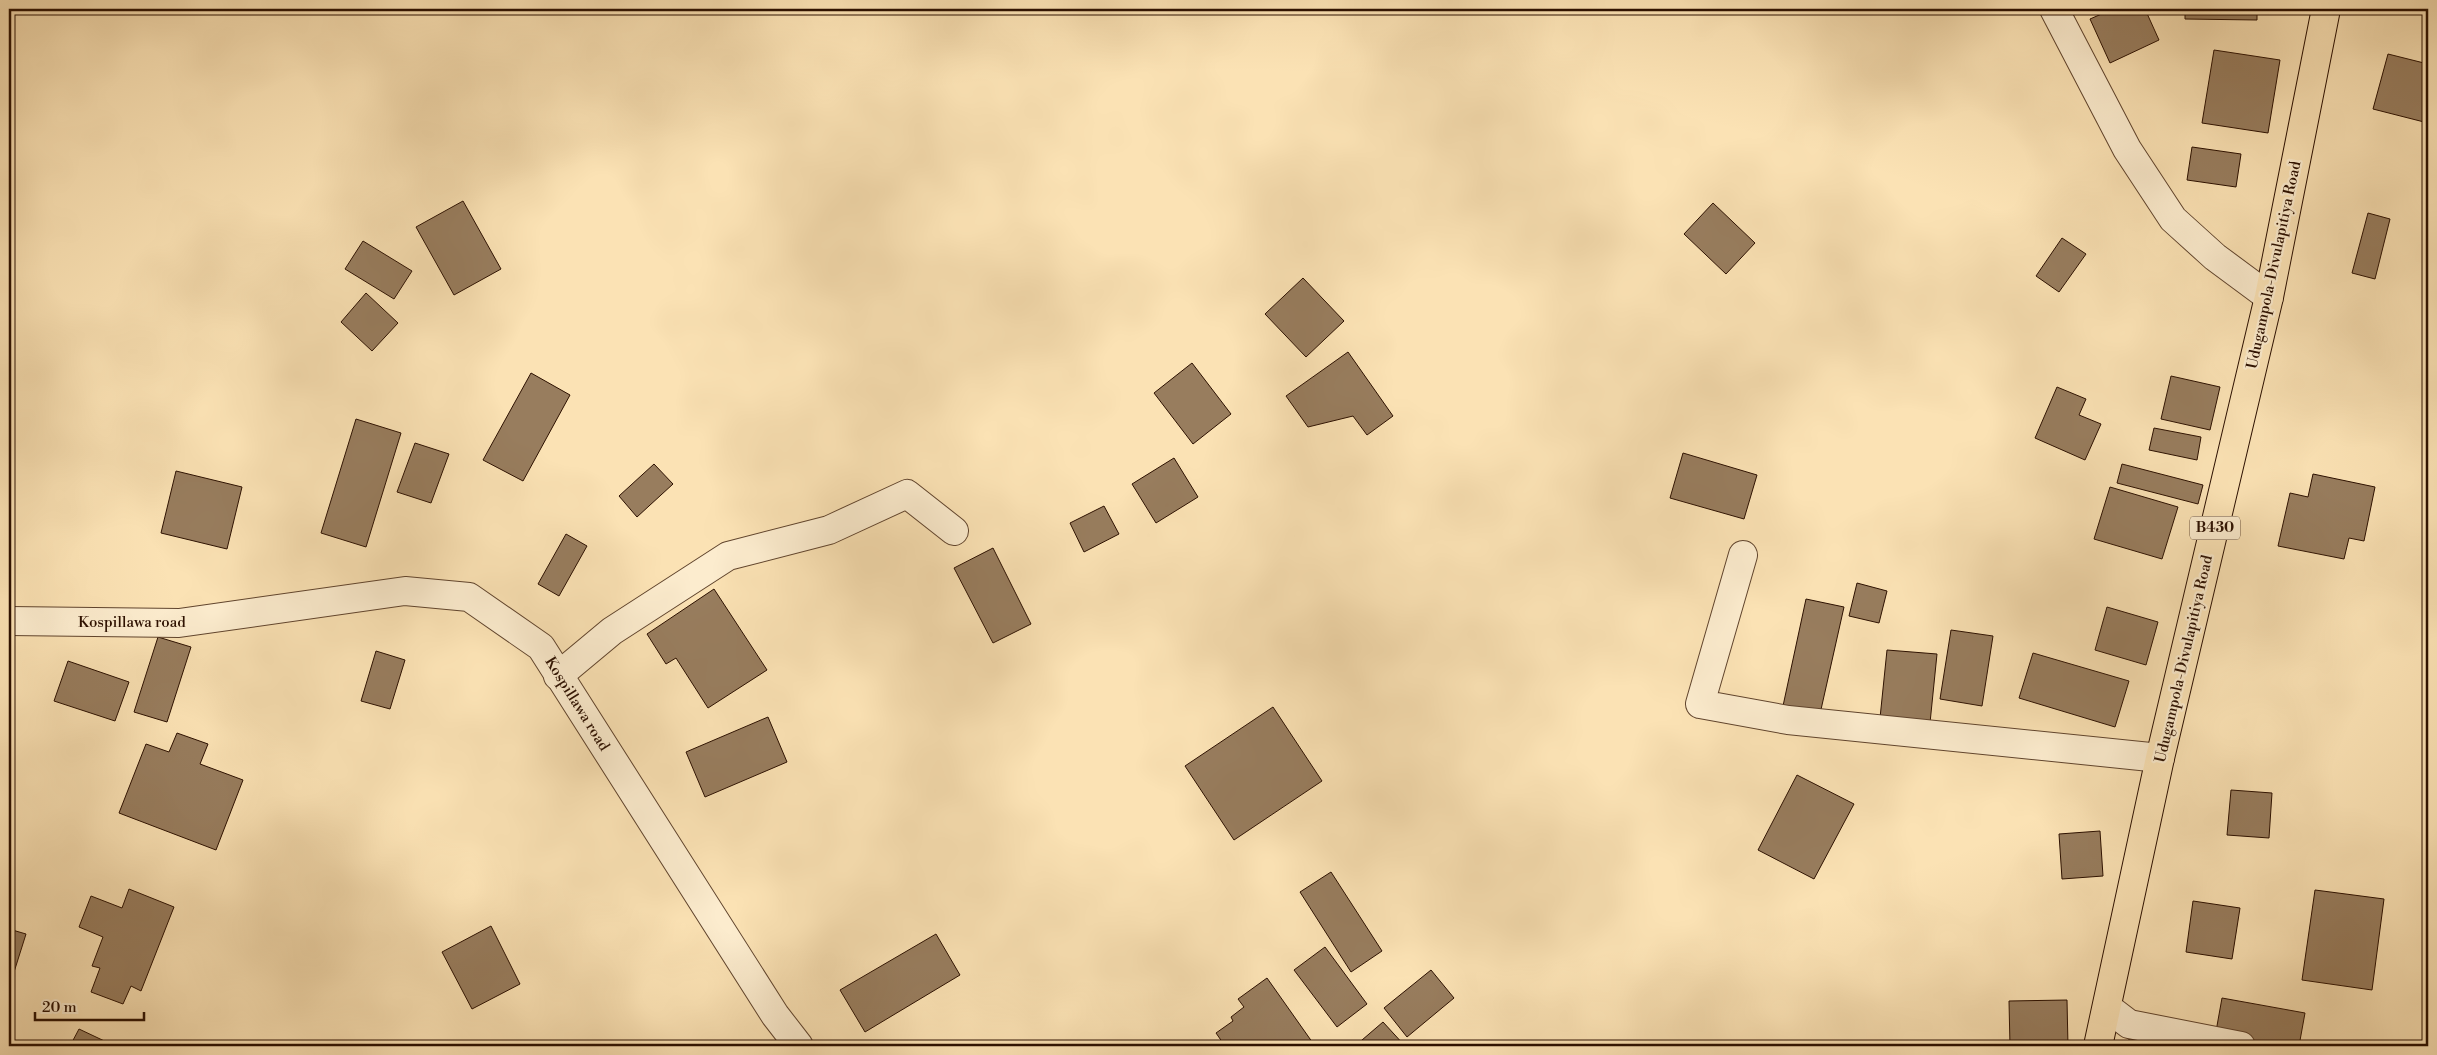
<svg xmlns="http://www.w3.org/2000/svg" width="2437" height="1055" font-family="'Libre Bodoni',serif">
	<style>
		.building { fill: #987d5e; stroke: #2c1000 }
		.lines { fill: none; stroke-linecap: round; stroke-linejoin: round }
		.street-casing { stroke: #60442d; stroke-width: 30 }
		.primary-casing { stroke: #2c1000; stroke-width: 30 }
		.street { stroke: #fcecce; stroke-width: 28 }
		.primary { stroke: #fbe2b4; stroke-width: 28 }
		.labels { text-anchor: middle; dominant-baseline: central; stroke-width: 4.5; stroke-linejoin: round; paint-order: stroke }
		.shield { fill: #fcecce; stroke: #6a523e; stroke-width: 1 }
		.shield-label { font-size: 14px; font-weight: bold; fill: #2c1000 }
		.street-label { font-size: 15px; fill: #2c1000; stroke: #fcecce }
	</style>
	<rect width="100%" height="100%" fill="#fbe2b4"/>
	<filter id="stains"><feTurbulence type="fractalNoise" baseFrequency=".004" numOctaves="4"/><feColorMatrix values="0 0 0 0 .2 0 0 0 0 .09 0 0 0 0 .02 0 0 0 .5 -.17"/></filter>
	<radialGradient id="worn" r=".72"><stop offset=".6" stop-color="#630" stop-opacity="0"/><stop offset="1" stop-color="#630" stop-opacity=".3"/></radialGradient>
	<g class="building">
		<polygon points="2113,9 2145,9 2159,40 2110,63 2090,19"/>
		<polygon points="2185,9 2257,9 2257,20 2185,19"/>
		<polygon points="2214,50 2280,60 2268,133 2202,123"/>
		<polygon points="2388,54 2428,64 2428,123 2373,109"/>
		<polygon points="2192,147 2241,154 2236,187 2187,180"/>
		<polygon points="463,201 501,269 454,295 416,227"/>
		<polygon points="1713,203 1755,243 1726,274 1684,234"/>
		<polygon points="2368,213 2390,219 2375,279 2352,273"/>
		<polygon points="2062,238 2086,254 2059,292 2036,276"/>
		<polygon points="363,241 412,271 394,299 345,269"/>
		<polygon points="1303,278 1344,321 1306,357 1265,314"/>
		<polygon points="366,293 398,323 372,351 341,322"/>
		<polygon points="1348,352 1393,416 1367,435 1353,416 1308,427 1286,396"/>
		<polygon points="1192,363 1231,414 1193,444 1154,393"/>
		<polygon points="531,373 570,395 523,481 483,460"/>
		<polygon points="2171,376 2220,387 2210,430 2161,419"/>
		<polygon points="2057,387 2086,399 2079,415 2101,424 2085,460 2035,438"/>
		<polygon points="356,419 401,433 366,547 321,533"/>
		<polygon points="2154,428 2201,437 2197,460 2149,450"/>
		<polygon points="415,443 449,454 431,503 397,492"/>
		<polygon points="1683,453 1757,475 1744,519 1670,498"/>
		<polygon points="1174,458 1198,497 1156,523 1132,484"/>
		<polygon points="654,464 673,484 637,517 619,496"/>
		<polygon points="2122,464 2203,485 2198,504 2117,483"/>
		<polygon points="176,471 242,487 227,549 161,533"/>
		<polygon points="2313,474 2375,487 2364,541 2349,538 2344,559 2278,546 2290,493 2308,497"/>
		<polygon points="2110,487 2178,507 2162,559 2094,539"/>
		<polygon points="1104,506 1119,534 1084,552 1070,523"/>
		<polygon points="566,534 587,546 559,596 538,584"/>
		<polygon points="993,548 1031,624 993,643 954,568"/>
		<polygon points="1857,583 1887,591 1879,623 1849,616"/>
		<polygon points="714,589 767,670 708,708 676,658 666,664 647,634"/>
		<polygon points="1806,599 1844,607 1820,714 1783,706"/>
		<polygon points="2107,607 2158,622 2146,665 2095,650"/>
		<polygon points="1951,630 1993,636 1982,706 1940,699"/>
		<polygon points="158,637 191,647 167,722 134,712"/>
		<polygon points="1887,650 1937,654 1930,723 1880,718"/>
		<polygon points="376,651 405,660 390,709 361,701"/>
		<polygon points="2033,653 2129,681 2115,727 2019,698"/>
		<polygon points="68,661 129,682 115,721 54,701"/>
		<polygon points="1273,707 1322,781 1234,840 1185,766"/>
		<polygon points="768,717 787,762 705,797 686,752"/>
		<polygon points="177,733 208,744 200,764 243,780 216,850 119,813 146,744 169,752"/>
		<polygon points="1797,775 1854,804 1814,879 1758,850"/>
		<polygon points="2231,790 2272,793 2269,838 2227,835"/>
		<polygon points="2100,831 2103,876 2062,879 2059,834"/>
		<polygon points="1331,872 1382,951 1351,972 1300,892"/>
		<polygon points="129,889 174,907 141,991 131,986 123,1004 91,992 100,968 92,966 103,937 79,927 91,896 122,908"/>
		<polygon points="2315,890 2384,899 2372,990 2302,980"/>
		<polygon points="2193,901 2240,908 2232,959 2186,952"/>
		<polygon points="491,926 520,984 472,1009 442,952"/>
		<polygon points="9,929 26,934 9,988"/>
		<polygon points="936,934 960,975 865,1032 840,990"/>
		<polygon points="1325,947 1367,1004 1337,1027 1294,970"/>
		<polygon points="1431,970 1454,998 1407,1037 1384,1008"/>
		<polygon points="1267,978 1315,1046 1225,1046 1216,1033 1233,1021 1231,1017 1244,1007 1238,999"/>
		<polygon points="2222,998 2305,1013 2299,1046 2268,1046 2215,1037"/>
		<polygon points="2067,1000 2068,1046 2010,1046 2009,1001"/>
		<polygon points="1383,1022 1405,1046 1355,1046"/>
		<polygon points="79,1029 115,1046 70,1046"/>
		<polygon points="2130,1036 2172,1046 2127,1046"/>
	</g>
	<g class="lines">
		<g class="street-casing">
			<g id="street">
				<polyline points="2054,9 2127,149 2173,219 2215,257 2269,297"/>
				<polyline points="1743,555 1700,704 1788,720 2160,758"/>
				<polyline points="9,621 179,623 405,591 469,597 541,647 775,1015 799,1046"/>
				<polyline points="558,676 612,631 728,556 829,530 907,494 954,531"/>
				<polyline points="2108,1008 2129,1024 2241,1046"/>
			</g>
		</g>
		<g class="primary-casing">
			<polyline id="primary" points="2098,1046 2160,758 2269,297 2326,9"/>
		</g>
		<use href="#street" class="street"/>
		<use href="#primary" class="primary"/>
	</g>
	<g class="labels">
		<rect class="shield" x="2190" y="516.5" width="50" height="23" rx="4"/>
		<g class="shield-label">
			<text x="2215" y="528">B430</text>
		</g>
		<g class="street-label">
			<text transform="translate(2274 265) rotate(-78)">Udugampola-Divulapitiya Road</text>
			<text x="132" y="622">Kospillawa road</text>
			<text transform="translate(2184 659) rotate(-77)">Udugampola-Divulapitiya Road</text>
			<text transform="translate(577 704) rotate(58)">Kospillawa road</text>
		</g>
	</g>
	<rect width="2437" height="1055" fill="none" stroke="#fbe2b4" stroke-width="30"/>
	<rect x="10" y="10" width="2417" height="1035" fill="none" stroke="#2c1000" stroke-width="2.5"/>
	<rect x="15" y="15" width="2407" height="1025" fill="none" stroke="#2c1000"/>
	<path d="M35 1012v8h109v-8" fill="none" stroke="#2c1000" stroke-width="2.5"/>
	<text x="42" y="1012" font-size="15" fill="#2c1000" stroke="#fcecce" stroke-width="4" paint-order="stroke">20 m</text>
	<rect width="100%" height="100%" filter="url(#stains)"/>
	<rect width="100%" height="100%" fill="url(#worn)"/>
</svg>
